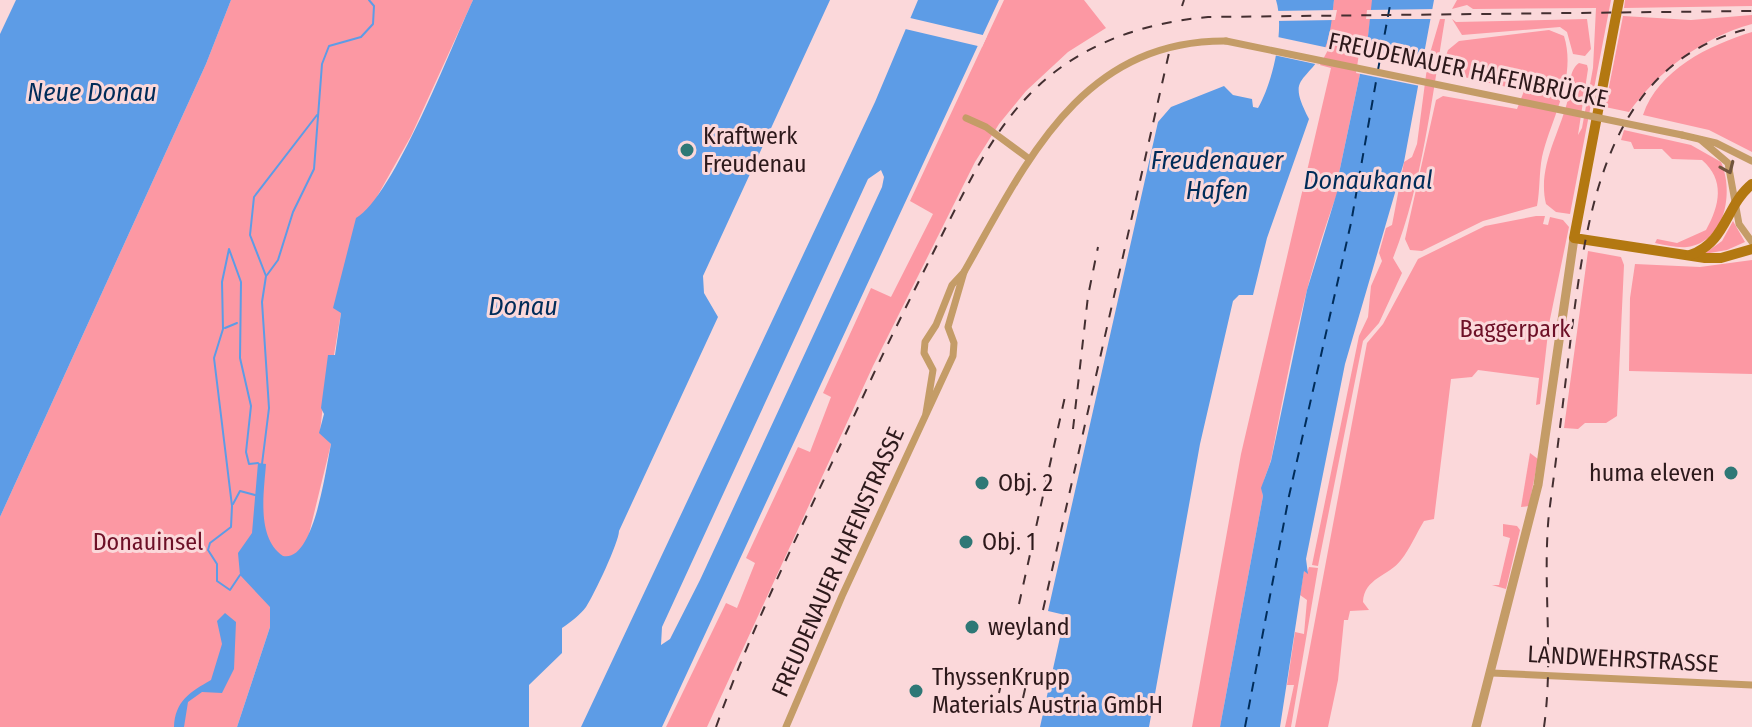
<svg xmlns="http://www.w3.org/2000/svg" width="1752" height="727" font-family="'Fira Sans Condensed',sans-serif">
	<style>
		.green { fill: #fc98a3 }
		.water { fill: #5d9ce6; fill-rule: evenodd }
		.pier { fill: #fbd8da }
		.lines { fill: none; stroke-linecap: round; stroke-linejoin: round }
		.stream { stroke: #5d9ce6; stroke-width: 2 }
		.ferry { stroke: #002c59; stroke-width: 2; stroke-dasharray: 10 8; stroke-linecap: butt }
		.minor { stroke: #c49c67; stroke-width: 7 }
		.tertiary { stroke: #c49c67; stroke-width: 9 }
		.secondary { stroke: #b37811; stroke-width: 10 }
		.rail { stroke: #442f31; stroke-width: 2; stroke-dasharray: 10 10; stroke-linecap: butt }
		.minor-bridge { stroke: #c49c67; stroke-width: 7 }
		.oneway { stroke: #71543d }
		.poi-dot { fill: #2e7876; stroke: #fbd8da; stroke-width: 3 }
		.labels { text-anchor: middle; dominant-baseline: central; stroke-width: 6; stroke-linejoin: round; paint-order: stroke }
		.street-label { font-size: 24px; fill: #2d191b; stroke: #fbd8da }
		.poi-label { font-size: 24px; fill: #2d191b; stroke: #fbd8da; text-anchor: start }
		.park-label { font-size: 24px; fill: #6d1027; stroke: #fbd8da }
		.water-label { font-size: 26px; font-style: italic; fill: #002c59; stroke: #fbd8da }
	</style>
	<rect width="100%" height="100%" fill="#fbd8da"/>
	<g class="green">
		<polygon points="231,0 473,0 411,136 369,211 341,313 334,355 329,355 320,431 331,444 309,534 270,627 237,727 0,727 0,517 206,64"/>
		<polygon points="1004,0 1084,0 1106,28 1068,52 1026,91 999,124 975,162 873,366 707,727 666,727 726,603 737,608 755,563 746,558 798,447 810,452 831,397 823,393 871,288 891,297 933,214 910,201"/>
		<path d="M1334,0H1373L1368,36L1338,178L1339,189C1306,274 1289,366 1272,455C1270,469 1260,482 1263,496L1220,727H1192L1241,454L1331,68L1316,64L1331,20Z"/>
		<path d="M1457,0H1611L1570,214L1556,212L1546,204C1537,167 1560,133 1568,99C1571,86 1568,71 1579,63L1587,65L1588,69L1578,135L1582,128L1593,68L1596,8L1473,9L1467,5L1452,9Z"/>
		<polygon points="1625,0 1752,0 1752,6 1624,8"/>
		<path d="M1752,15V24C1701,38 1660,70 1629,112L1605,107L1623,16L1691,20Z"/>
		<path d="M1440,19H1445C1432,97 1422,186 1393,258L1402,273L1379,323L1363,341L1318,566L1312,565L1359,336L1368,317L1371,286L1382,261L1379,253L1386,228L1392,225L1404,162L1412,157L1417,144L1428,60Z"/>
		<polygon points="1452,19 1456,22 1587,19 1591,49 1585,56 1573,54 1567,32 1560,27 1462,35"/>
		<path d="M1549,30L1564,36C1577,78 1551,118 1542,157C1539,173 1540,190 1537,206L1483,221L1422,251L1410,250L1405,239L1436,100L1443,96L1517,109L1524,91L1451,74L1453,65L1448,63L1445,73L1440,72L1448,50L1459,41Z"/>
		<path d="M1752,32V152L1709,130L1643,115C1658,70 1709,45 1752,32Z"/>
		<path d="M1624,130L1691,145L1721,162C1734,192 1726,242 1687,247C1677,248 1665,245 1655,243L1657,239L1677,243L1706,230C1720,205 1725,180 1702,160L1672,159L1662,149H1634L1631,142L1621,140Z"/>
		<path d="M1536,216H1545L1543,224L1548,225L1550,217L1563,220L1569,227L1549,324L1540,404L1536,405L1539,378L1478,370L1472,377L1451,379L1434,519L1424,521C1416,534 1410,549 1401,560C1389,576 1364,578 1363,602L1369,610L1350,611L1348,620H1344L1338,680L1328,727H1295L1367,343L1383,324L1418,259L1485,226Z"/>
		<polygon points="1733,221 1745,242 1727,250 1704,254 1722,241"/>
		<polygon points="1588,251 1621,257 1624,265 1617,416 1606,423 1585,423 1578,429 1564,428"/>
		<polygon points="1752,260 1752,374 1629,371 1630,298 1635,264 1700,267"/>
		<polygon points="1530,453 1538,459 1529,506 1521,507"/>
		<polygon points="1503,524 1517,526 1520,530 1506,589 1492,585 1499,585 1510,538 1503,536"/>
		<polygon points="1309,567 1318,568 1291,727 1285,727 1294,685 1287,685 1295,632 1304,634 1307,600 1300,595 1304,570 1307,573"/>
	</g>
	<g class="water">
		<polygon points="16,0 231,0 206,64 0,517 0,34"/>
		<path d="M473,0H830L703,276L704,293L718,317L619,531C619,542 594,595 586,607C580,615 571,622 562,628V653L529,685V727H237L270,627V607L240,575L238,553L252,533L258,463L266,464C264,492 256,538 283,556C314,563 326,468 331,444L319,433L324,414L321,408L328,355H335L341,313L333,308L356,218C393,198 452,45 473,0Z"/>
		<path d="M918,0H999L662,727H581L875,102ZM881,170L884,177L882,187L700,580L670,639L661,645L662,627L868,179Z"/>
		<path d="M1276,0H1334C1332,16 1331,36 1324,50C1306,85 1286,75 1309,119L1267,238L1253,295H1239L1233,301L1200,444L1149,727H1040L1065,615L1048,611L1158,122L1171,107L1224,86L1233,95L1252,99L1253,107L1258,108C1273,82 1285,29 1276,0Z"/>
		<polygon points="1372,0 1434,0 1404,162 1345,364 1306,559 1308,574 1304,571 1280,727 1220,727 1263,496 1261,488 1271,461 1307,290 1338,189 1338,178 1368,36"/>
		<path d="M225,613L236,622L234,669L222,693L202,692L188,702L184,727H174C175,701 190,692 211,680L222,644L217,621Z"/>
	</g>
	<g class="pier">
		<polygon points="1437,9 1434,19 1366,19 1367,10"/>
		<polygon points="1337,10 1335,20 1275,21 1274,11"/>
		<polygon points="906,17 987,36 982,47 901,28"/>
		<polygon points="1273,36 1329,48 1320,65 1269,54"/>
		<polygon points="1359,54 1423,68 1420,86 1356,73"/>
	</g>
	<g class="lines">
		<g class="stream">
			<polyline points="267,275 278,260 293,212 314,169 322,64 329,46 361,37 373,24 374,6 369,0"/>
			<polyline points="225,328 237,323"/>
			<polyline points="262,464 269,408 262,302 266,276 250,235 254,197 317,115"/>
			<polyline points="233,504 240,491 255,495"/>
			<polyline points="240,575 230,590 217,581 217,564 208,550 210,543 231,527 232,506 214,358 223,329 222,282 229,249 241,282 240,358 251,406 246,452 249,464 258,463"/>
		</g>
		<g class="ferry">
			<polyline points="1378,70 1391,0"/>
			<polyline points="1245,727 1289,496 1351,223 1377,76"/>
		</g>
		<g class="minor">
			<polyline points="966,118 986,127 1028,158"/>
			<polyline points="1682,135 1716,143 1752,161"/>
			<polyline points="1701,140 1728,163 1739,224 1752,242"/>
			<path d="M926,413L933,370L924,353L925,342L936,325L952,285L964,272C1026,163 1080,40 1226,41"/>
			<polyline points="1492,673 1752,685"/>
			<polyline points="786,727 842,596 953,356 954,343 948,327 964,272"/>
		</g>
		<polyline class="tertiary" points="1476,727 1538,485 1574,238"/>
		<g class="secondary">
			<polyline points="1619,0 1574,238 1705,258 1721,258 1752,249"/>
			<path d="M1690,255C1727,242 1725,206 1752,184"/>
		</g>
		<g class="rail">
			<polyline points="1182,6 1184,0"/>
			<polyline points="1073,429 1088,296 1098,247"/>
			<polyline points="1019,604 1066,392"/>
			<polyline points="1043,610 1169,53"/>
			<polyline points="999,693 1004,671"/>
			<polyline points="1023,698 1028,676"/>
			<path d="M716,727C756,615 811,509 861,401C888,342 917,285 946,227C970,181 992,133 1029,95C1077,45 1141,23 1208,17L1752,11"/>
			<path d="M1544,727C1554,655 1542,584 1549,513C1557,454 1564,395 1571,336C1587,212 1606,61 1752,28"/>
		</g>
		<polyline class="minor-bridge" points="1226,41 1682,135"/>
	</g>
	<defs><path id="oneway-chevron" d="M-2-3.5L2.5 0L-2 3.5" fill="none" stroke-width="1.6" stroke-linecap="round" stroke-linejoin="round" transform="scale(2)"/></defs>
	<use class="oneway" href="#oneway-chevron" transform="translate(1728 168) rotate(66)"/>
	<g class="poi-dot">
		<circle cx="687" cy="150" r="8"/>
		<circle cx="1731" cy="473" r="8"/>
		<circle cx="982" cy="483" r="8"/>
		<circle cx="966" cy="542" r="8"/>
		<circle cx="972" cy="627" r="8"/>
		<circle cx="916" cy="691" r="8"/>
	</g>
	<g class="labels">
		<g class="street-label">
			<text transform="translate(1468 70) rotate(12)">FREUDENAUER HAFENBRÜCKE</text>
			<text transform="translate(838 562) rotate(-66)">FREUDENAUER HAFENSTRASSE</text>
			<text transform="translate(1623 659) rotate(3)">LANDWEHRSTRASSE</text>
		</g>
		<g class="poi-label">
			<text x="703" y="136">Kraftwerk<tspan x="703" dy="28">Freudenau</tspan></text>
			<text x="1715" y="473" text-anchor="end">huma eleven</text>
			<text x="998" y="483">Obj. 2</text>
			<text x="982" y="542">Obj. 1</text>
			<text x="988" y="627">weyland</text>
			<text x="932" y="677">ThyssenKrupp<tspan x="932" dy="28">Materials Austria GmbH</tspan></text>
		</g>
		<g class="park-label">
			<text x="1515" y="329">Baggerpark</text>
			<text x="148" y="542">Donauinsel</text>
		</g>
		<g class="water-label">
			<text x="92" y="92">Neue Donau</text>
			<text x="1217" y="160">Freudenauer<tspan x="1217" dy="30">Hafen</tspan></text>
			<text x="1368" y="180">Donaukanal</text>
			<text x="523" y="306">Donau</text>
		</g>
	</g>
</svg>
